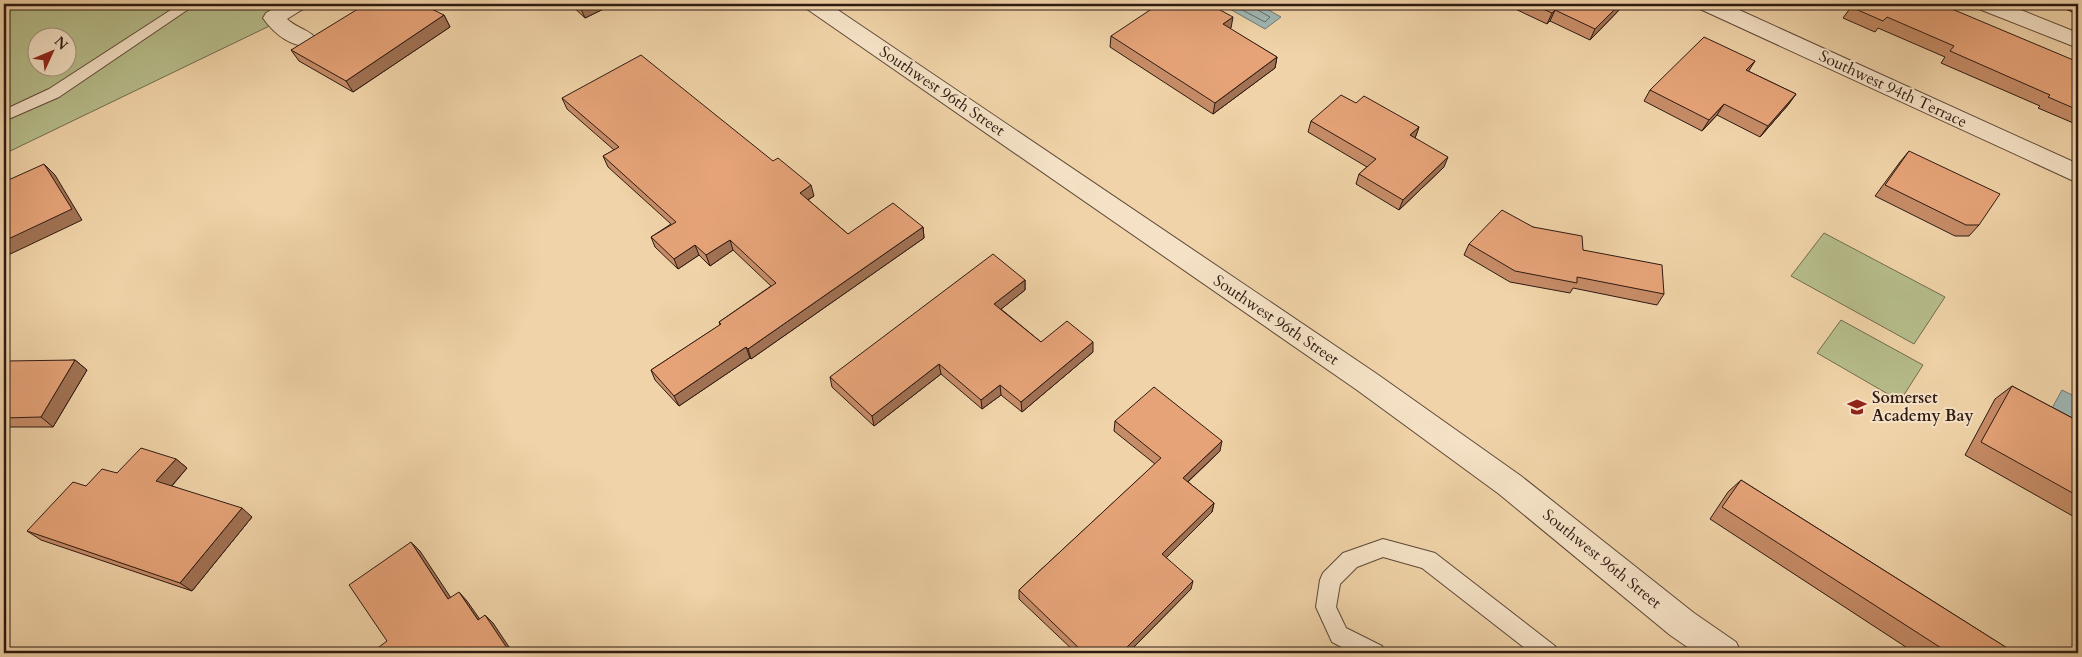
<svg xmlns="http://www.w3.org/2000/svg" width="2082" height="657" font-family="Cardo,serif">
	<style>
		.green { fill: #b6bd8b; stroke: #726c4e; fill-rule: evenodd }
		.water { fill: #9eb6b2; stroke: #717872 }
		.lines { fill: none; stroke-linecap: round; stroke-linejoin: round }
		.shore { stroke: #666862; stroke-width: 1 }
		.lane-casing { stroke: #5e4838; stroke-width: 2 }
		.street-casing { stroke: #5e4838; stroke-width: 2 }
		.lane { fill: #f5e2c6; fill-rule: evenodd }
		.street { fill: #f5e2c6; fill-rule: evenodd }
		.wall { fill: #c68c67; stroke: #2e1a12 }
		.shaded-wall { fill: #a17254; stroke: #2e1a12 }
		.building { fill: #e6a378; stroke: #2e1a12 }
		.labels { text-anchor: middle; dominant-baseline: central; stroke-width: 4; stroke-linejoin: round; paint-order: stroke }
		.street-label { font-size: 16px; fill: #2e1a12; stroke: #f5e2c6 }
		.poi-label { font-size: 16px; font-weight: bold; fill: #2e1a12; stroke: #f5e2c6; text-anchor: start }
	</style>
	<rect width="100%" height="100%" fill="#f0d3a8"/>
	<filter id="stains"><feTurbulence type="fractalNoise" baseFrequency=".004" numOctaves="4"/><feColorMatrix values="0 0 0 0 .2 0 0 0 0 .09 0 0 0 0 .02 0 0 0 .5 -.17"/></filter>
	<radialGradient id="worn" r=".72"><stop offset=".6" stop-color="#630" stop-opacity="0"/><stop offset="1" stop-color="#630" stop-opacity=".3"/></radialGradient>
	<g class="green">
		<path d="M4,4H315L4,154ZM38,38H68V68H38Z"/>
		<polygon points="1824,233 1945,297 1914,344 1791,276"/>
		<polygon points="1841,320 1923,365 1900,401 1817,353"/>
	</g>
	<g class="water">
		<polygon points="1221,4 1258,4 1281,17 1265,29"/>
		<polygon points="2062,390 2078,398 2078,425 2051,410"/>
	</g>
	<g class="lines">
		<polyline class="shore" points="1231,4 1265,22 1270,17 1258,10 1257,4"/>
		<g class="lane-casing">
			<g id="lane">
				<polygon points="180,4 196,4 59,97 4,121 4,110 49,89"/>
				<polygon points="1383,539 1435,553 1555,646 1558,653 1531,653 1422,568 1383,557 1357,567 1340,584 1336,607 1346,628 1382,646 1385,653 1353,653 1332,642 1316,607 1320,580 1323,573 1343,553"/>
			</g>
		</g>
		<g class="street-casing">
			<g id="street">
				<path d="M281,4H306L303,9L287,19C296,28 311,30 317,40L314,45C294,50 274,34 263,18L266,13Z"/>
				<polygon points="804,4 829,4 1377,374 1521,476 1694,613 1736,642 1741,653 1696,653 1670,635 1499,494 1357,390 807,9"/>
				<polygon points="1697,4 1726,4 2078,164 2078,183 1700,9"/>
				<polygon points="1976,4 2006,4 2078,33 2078,48 1979,9"/>
			</g>
		</g>
		<use href="#lane" class="lane"/>
		<use href="#street" class="street"/>
	</g>
	<g class="wall">
		<polygon points="570,4 614,4 585,18"/>
		<polygon points="1512,4 1624,4 1623,6 1590,40 1550,21 1547,24 1511,7"/>
		<polygon points="2052,4 2078,4 2078,14"/>
		<polygon points="1851,7 2078,62 2078,125 2038,108 2040,106 1941,63 1945,57 1878,28 1875,32 1843,18"/>
		<polygon points="444,15 450,27 353,92 299,61 291,50"/>
		<polygon points="1231,28 1230,29 1277,57 1275,68 1213,114 1110,47 1111,36"/>
		<polygon points="1755,61 1748,71 1796,94 1788,105 1760,137 1717,115 1702,131 1644,101 1650,90"/>
		<polygon points="562,98 814,196 808,200 848,234 923,227 924,238 751,359 750,358 679,406 655,380 651,370 720,325 719,322 771,286 733,250 710,266 699,255 678,269 655,247 651,237 671,224 608,167 603,156 614,150 567,109"/>
		<polygon points="1356,103 1419,127 1415,138 1444,167 1399,210 1356,184 1359,174 1367,167 1308,132 1311,121"/>
		<polygon points="1909,151 1979,225 1969,236 1955,236 1875,196 1900,162"/>
		<polygon points="1533,227 1583,250 1664,294 1657,305 1573,288 1570,293 1510,282 1464,255 1469,244"/>
		<polygon points="1025,280 1025,290 1001,309 1041,342 1093,352 1022,412 1001,395 982,409 941,374 874,426 832,387 830,377"/>
		<polygon points="75,360 87,370 53,427 4,427 4,365"/>
		<polygon points="2012,386 2078,421 2078,519 1965,455 1995,399"/>
		<polygon points="1115,421 1220,451 1188,482 1214,503 1212,512 1166,557 1191,589 1128,653 1076,653 1019,599 1019,590 1155,464 1114,431"/>
		<polygon points="176,459 187,468 172,486 252,517 192,591 41,540 27,531 86,486 117,473"/>
		<polygon points="1741,480 2015,653 1915,653 1710,519 1728,492"/>
		<polygon points="2078,647 2078,653 2068,653 2069,652"/>
	</g>
	<g class="shaded-wall">
		<polygon points="587,4 614,4 585,18 580,7"/>
		<polygon points="1620,4 1624,4 1623,6 1590,40 1595,29"/>
		<polygon points="1555,10 1550,21 1547,24 1552,13"/>
		<polygon points="444,15 450,27 353,92 346,81"/>
		<polygon points="1233,17 1231,28 1221,36 1223,24"/>
		<polygon points="1277,57 1275,68 1213,114 1215,103"/>
		<polygon points="1755,61 1748,72 1746,70"/>
		<polygon points="1796,94 1788,105 1760,137 1768,126"/>
		<polygon points="1724,104 1717,115 1702,131 1709,120"/>
		<polygon points="1419,127 1415,138 1410,135"/>
		<polygon points="1448,157 1444,167 1399,210 1403,200"/>
		<polygon points="44,164 55,175 82,220 4,257 4,241"/>
		<polygon points="811,185 814,196 802,203 800,193"/>
		<polygon points="923,227 924,238 751,359 748,349"/>
		<polygon points="730,240 733,250 710,266 706,255"/>
		<polygon points="695,245 699,255 678,269 674,259"/>
		<polygon points="1025,280 1025,290 995,314 994,304"/>
		<polygon points="1093,342 1093,352 1022,412 1021,402"/>
		<polygon points="746,347 750,358 679,406 674,396"/>
		<polygon points="75,360 87,370 53,427 41,417"/>
		<polygon points="939,364 941,374 874,426 872,416"/>
		<polygon points="1000,385 1001,395 982,409 981,400"/>
		<polygon points="1222,441 1220,451 1181,488 1183,478"/>
		<polygon points="176,459 187,468 168,490 156,481"/>
		<polygon points="1214,503 1212,512 1161,563 1162,554"/>
		<polygon points="242,508 252,517 192,591 180,583"/>
		<polygon points="411,542 420,551 457,607 448,599"/>
		<polygon points="1193,581 1191,589 1128,653 1121,653"/>
		<polygon points="459,592 467,601 486,628 478,620"/>
		<polygon points="485,615 493,623 513,653 500,653"/>
	</g>
	<g class="building">
		<polygon points="366,4 421,4 444,15 346,81 291,50"/>
		<polygon points="577,4 587,4 580,7"/>
		<polygon points="1159,4 1209,4 1233,17 1223,24 1277,57 1215,103 1111,36"/>
		<polygon points="1532,4 1620,4 1595,29 1555,10 1552,13"/>
		<polygon points="1854,4 1940,4 2078,62 2078,110 2048,97 2050,95 1950,51 1954,46 1887,17 1883,21 1851,7"/>
		<polygon points="1704,37 1755,61 1746,70 1796,94 1768,126 1724,104 1709,120 1650,90"/>
		<polygon points="641,55 773,161 778,158 811,185 800,193 848,234 893,203 923,227 748,349 746,347 674,396 651,370 721,324 719,322 776,283 730,240 706,255 695,245 674,259 651,237 676,222 603,156 619,147 562,98"/>
		<polygon points="1341,95 1356,103 1364,96 1419,127 1410,135 1448,157 1403,200 1359,174 1376,159 1311,121"/>
		<polygon points="1909,151 2000,194 1979,225 1966,225 1885,185"/>
		<polygon points="44,164 72,209 4,241 4,209 7,208 4,203 4,182"/>
		<polygon points="1502,210 1533,227 1582,236 1583,250 1662,265 1664,294 1577,277 1577,283 1515,271 1469,244"/>
		<polygon points="993,254 1025,280 994,304 1041,342 1067,321 1093,342 1021,402 1000,385 981,400 939,364 872,416 830,377"/>
		<polygon points="75,360 41,417 4,418 4,365 6,361"/>
		<polygon points="2012,386 2078,421 2078,496 1981,442"/>
		<polygon points="1154,387 1222,441 1183,478 1214,503 1162,554 1193,581 1121,653 1084,653 1019,590 1161,458 1115,421"/>
		<polygon points="141,448 176,459 156,481 242,508 180,583 27,531 73,482 86,486 102,469 117,473"/>
		<polygon points="1741,480 2015,653 1949,653 1722,507"/>
		<polygon points="411,542 448,599 459,592 478,620 485,615 507,648 500,653 371,653 387,641 349,585"/>
	</g>
	<defs>
		<g id="school-bare" transform="scale(1.5)"><path d="M0-5L7-2L0 1L-7-2ZM-4 1L0 2.5L4 1V4Q0 6-4 4Z" fill="#8f2418" stroke="#f5e2c6" stroke-width="2.5" paint-order="stroke"/></g>
	</defs>
	<g fill-rule="evenodd">
		<use href="#school-bare" x="1857" y="407"/>
	</g>
	<g class="labels">
		<g class="street-label">
			<text transform="translate(1893 89) rotate(25)">Southwest 94th Terrace</text>
			<text transform="translate(942 91) rotate(34)">Southwest 96th Street</text>
			<text transform="translate(1276 320) rotate(34)">Southwest 96th Street</text>
			<text transform="translate(1602 559) rotate(39)">Southwest 96th Street</text>
		</g>
		<g class="poi-label">
			<text x="1872" y="398">Somerset<tspan x="1872" dy="18">Academy Bay</tspan></text>
		</g>
	</g>
	<rect width="2082" height="657" fill="none" stroke="#f0d3a8" stroke-width="20"/>
	<rect x="5" y="5" width="2072" height="647" fill="none" stroke="#2e1a12" stroke-width="2.5"/>
	<rect x="10" y="10" width="2062" height="637" fill="none" stroke="#2e1a12"/>
	<g transform="translate(52 52) rotate(46)"><circle r="24" fill="#f5e2c6" stroke="#a5927e"/>
	<path d="M0-4L9 19L0 12L-9 19Z" fill="#8f2418"/>
	<text y="-8" font-size="14" font-weight="bold" text-anchor="middle" fill="#2e1a12">N</text>
	</g>
	<rect width="100%" height="100%" filter="url(#stains)"/>
	<rect width="100%" height="100%" fill="url(#worn)"/>
</svg>
